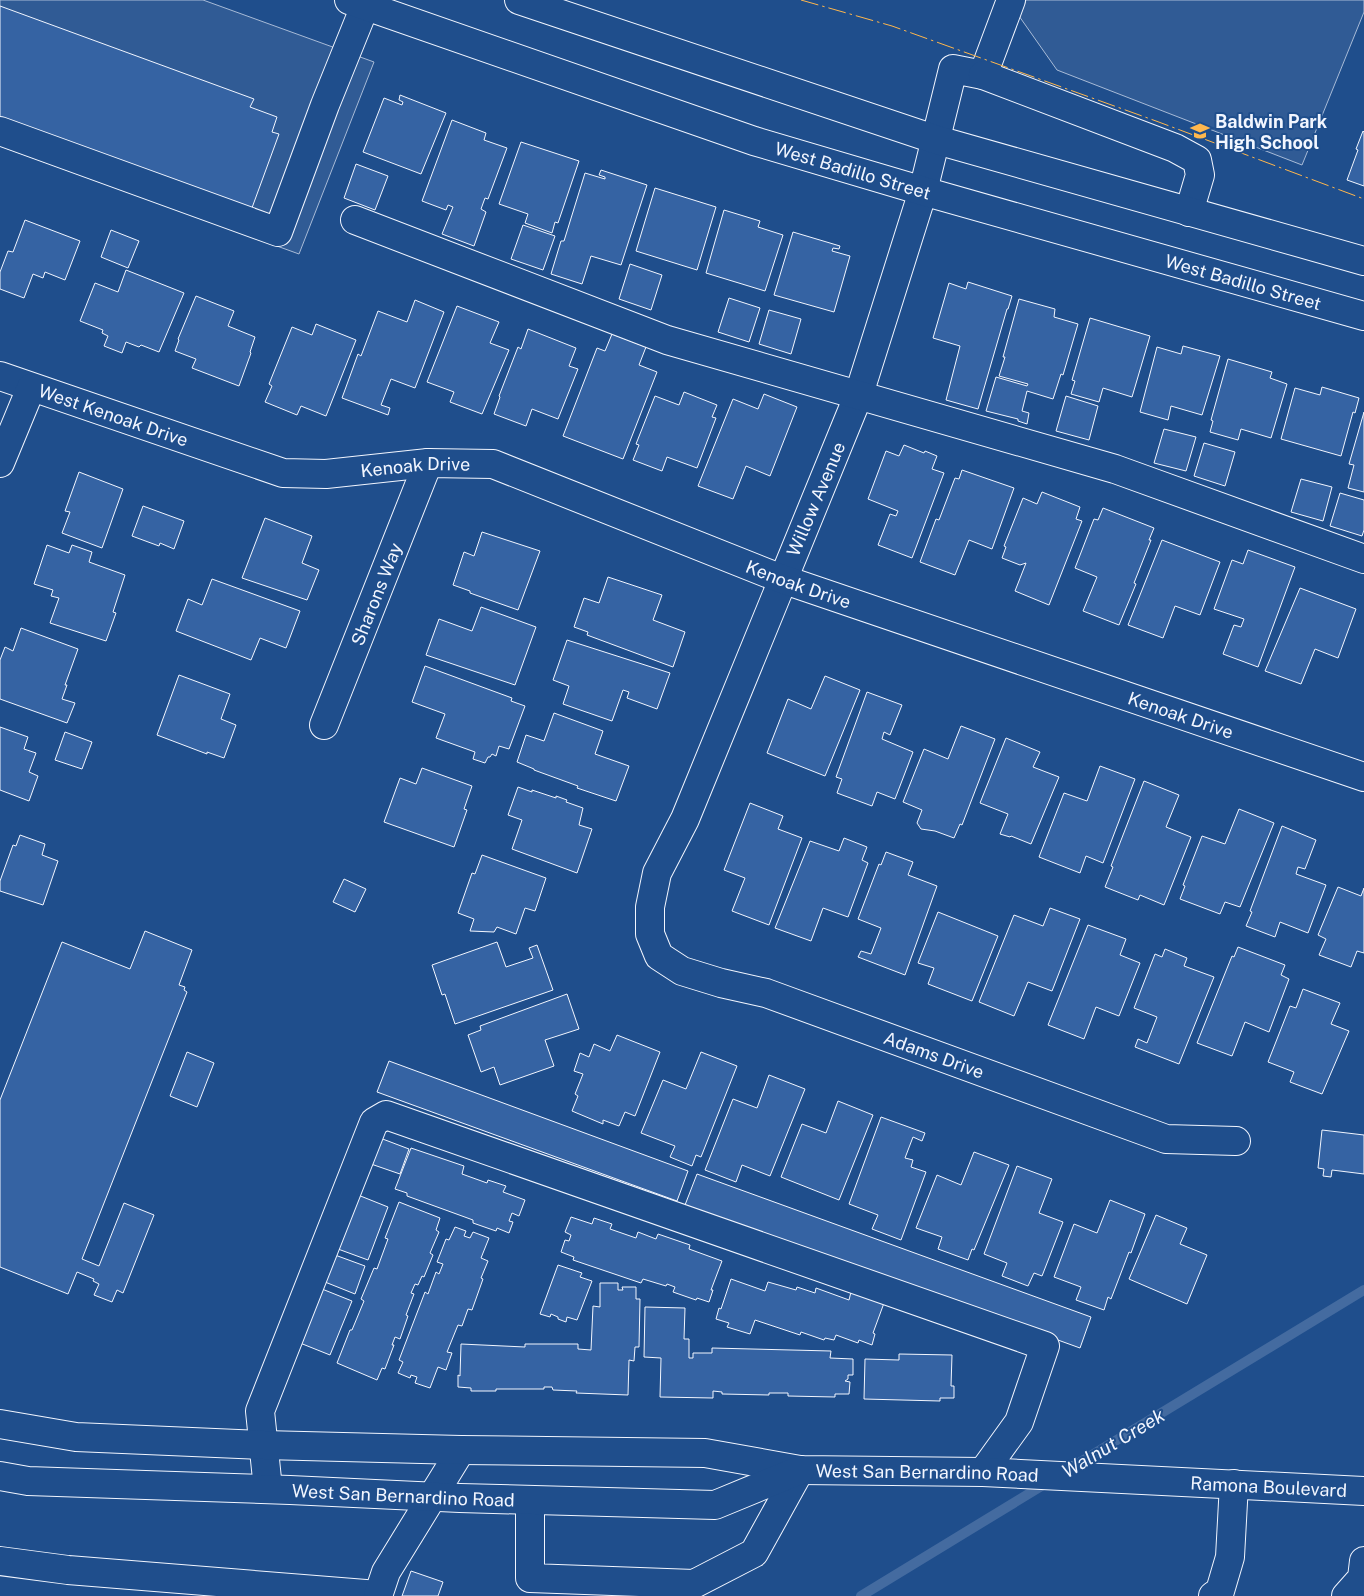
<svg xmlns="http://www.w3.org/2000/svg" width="1364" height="1596" font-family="'Public Sans',sans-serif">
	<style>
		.built { fill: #305b95; stroke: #a8bbd7 }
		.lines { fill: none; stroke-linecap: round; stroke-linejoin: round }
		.stream { stroke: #446ba0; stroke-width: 10 }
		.building { fill: #3563a3; stroke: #f2f6ff }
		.minor-casing { stroke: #f2f6ff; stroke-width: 30 }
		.major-casing { stroke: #f2f6ff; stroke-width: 30 }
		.minor { stroke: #1f4e8c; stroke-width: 28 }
		.major { stroke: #1f4e8c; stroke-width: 28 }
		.power { stroke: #ffb74d; stroke-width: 1; stroke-dasharray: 18 4 2.5 4; stroke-linecap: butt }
		.labels { text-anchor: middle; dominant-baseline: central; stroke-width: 4; stroke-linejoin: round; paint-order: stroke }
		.poi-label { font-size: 18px; font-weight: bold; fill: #f2f6ff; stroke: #1f4e8c; text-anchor: start }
		.street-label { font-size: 18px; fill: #f2f6ff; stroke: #1f4e8c }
		.water-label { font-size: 19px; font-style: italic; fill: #f2f6ff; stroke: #1f4e8c }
	</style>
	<rect width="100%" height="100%" fill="#1f4e8c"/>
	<g class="built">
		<polygon points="0,0 203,0 374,62 299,254 0,146"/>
		<polygon points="1026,0 1364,0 1364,12 1302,165 1057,70 1019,16"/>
	</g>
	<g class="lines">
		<g class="stream">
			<polyline points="1069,1469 1364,1290"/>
			<polyline points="861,1596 1048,1482"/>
		</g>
	</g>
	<g class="building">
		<polygon points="0,6 254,99 250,107 277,117 272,132 279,134 249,216 0,125"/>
		<polygon points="400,95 446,113 421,174 363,152 384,98 402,105 403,102 399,100"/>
		<polygon points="452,120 486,133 484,140 507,148 488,199 485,198 481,209 486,212 474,246 442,234 453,207 448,205 446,210 422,201"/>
		<polygon points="1363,131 1364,132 1364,186 1347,180 1358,150 1356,149"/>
		<polygon points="521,142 579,161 558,223 555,222 552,233 525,223 528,214 499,204"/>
		<polygon points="356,164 388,176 375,210 344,198"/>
		<polygon points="601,170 647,185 621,265 591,256 582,284 551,274 561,241 564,241 585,173 605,179 605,177 599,175"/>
		<polygon points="655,188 716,207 697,270 636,251"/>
		<polygon points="724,210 760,221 758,227 783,235 765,291 706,273"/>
		<polygon points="25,220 80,241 65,280 45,272 43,278 33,274 24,298 0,289 0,272 8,251 13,252"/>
		<polygon points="523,225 555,236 543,270 511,259"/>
		<polygon points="111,230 139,241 128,268 101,257"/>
		<polygon points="793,232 840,246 839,249 833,248 832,251 850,256 834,312 774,295"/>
		<polygon points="630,264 662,275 651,310 619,299"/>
		<polygon points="126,270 184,293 159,352 141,345 139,347 126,342 122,353 104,346 108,336 102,333 103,330 80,321 95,283 118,292"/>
		<polygon points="968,282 1012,296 1008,309 1007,309 978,409 946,400 960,346 933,338 949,283 966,289"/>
		<polygon points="196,296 234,311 228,326 255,337 250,352 251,353 239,386 192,368 196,359 175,351 179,340 178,339"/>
		<polygon points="729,298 760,308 749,342 718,332"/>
		<polygon points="1019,299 1055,309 1054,317 1078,324 1063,375 1061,374 1053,399 1027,391 1022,411 1029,413 1027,424 1018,421 1018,419 986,411 996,377 1027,386 1028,384 999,376 1005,357 1003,357"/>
		<polygon points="415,300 444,312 415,388 391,379 381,405 390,408 388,415 342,398 358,354 361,356 378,311 407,322"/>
		<polygon points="457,306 499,322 490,343 509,350 482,414 450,402 454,392 427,382"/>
		<polygon points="769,310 801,319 791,354 759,344"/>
		<polygon points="1090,318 1150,336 1132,397 1103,388 1099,402 1071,394 1075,381 1072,380"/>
		<polygon points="316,324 356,340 326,416 301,406 297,415 265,402 272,386 269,384 292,327 312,335"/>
		<polygon points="528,329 576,348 569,366 578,369 558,419 532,409 526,426 494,414 500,397 499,396 518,347 521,349"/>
		<polygon points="612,334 646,347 639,365 657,372 623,459 563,436 597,348 605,351"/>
		<polygon points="1183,346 1220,356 1202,415 1171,406 1168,420 1140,412 1157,347 1181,354"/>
		<polygon points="1228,359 1272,372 1270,378 1287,384 1271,438 1241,429 1238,440 1210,432 1213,421 1211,420"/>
		<polygon points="1322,387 1359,398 1355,413 1353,412 1341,456 1281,439 1295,388 1320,395"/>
		<polygon points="684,392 717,405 712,417 716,418 697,468 667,457 662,471 633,460 639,445 636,444 655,396 679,405"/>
		<polygon points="764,394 797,407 770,476 746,466 733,499 698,486 733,399 758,409"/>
		<polygon points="1066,396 1098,406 1089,440 1056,431"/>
		<polygon points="1364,412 1364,492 1348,488 1354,465 1349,464"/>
		<polygon points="1164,429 1196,437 1186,471 1154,463"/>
		<polygon points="1204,443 1235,452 1225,486 1194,476"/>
		<polygon points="904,445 924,453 925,451 937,456 932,469 944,473 912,558 878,545 890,514 896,516 898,511 868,499 886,451 899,456"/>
		<polygon points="962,470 1014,488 992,549 969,540 955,575 920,562 936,519 939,520 955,478 959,479"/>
		<polygon points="79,472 123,489 102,548 62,533 70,512 65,511"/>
		<polygon points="1301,479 1332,487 1323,521 1291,512"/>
		<polygon points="1042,492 1080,507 1076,519 1082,521 1049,605 1015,591 1026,563 1020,565 1002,558 1006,547 1004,546 1023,498 1037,504"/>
		<polygon points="1340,493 1364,500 1364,530 1362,536 1330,526"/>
		<polygon points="143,506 184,521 174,549 160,543 159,546 132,536"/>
		<polygon points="1103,508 1154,528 1149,540 1151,540 1134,583 1136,584 1119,625 1083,611 1097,577 1075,568 1094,519 1098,520"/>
		<polygon points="265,518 312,536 302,563 319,570 307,600 242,578"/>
		<polygon points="482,532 540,551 518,610 470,593 470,591 453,585 464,552 474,556"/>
		<polygon points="1162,540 1220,562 1200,615 1175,606 1163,638 1128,625"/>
		<polygon points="47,545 69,553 72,545 92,552 89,562 125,575 113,612 116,613 106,641 50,623 59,598 51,596 53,590 34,584"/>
		<polygon points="1248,550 1295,567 1258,667 1223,654 1234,625 1241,627 1244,619 1214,609 1232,560 1243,564"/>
		<polygon points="608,577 662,595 653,620 685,632 673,667 587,635 588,632 574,627 584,598 599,603"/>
		<polygon points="212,579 300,611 286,648 260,638 251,660 176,631 188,599 202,605"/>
		<polygon points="1300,588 1356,609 1338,658 1315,649 1301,684 1265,671"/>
		<polygon points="481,607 536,627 515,685 426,655 439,619 472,631"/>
		<polygon points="21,628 78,649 65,685 67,685 62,699 75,703 67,723 0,699 0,660 5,647 13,651"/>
		<polygon points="567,640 670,673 657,709 627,698 629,692 623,690 612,721 563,704 569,686 553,680"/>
		<polygon points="425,666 512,698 511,701 525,706 509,749 499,746 496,756 492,754 490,757 488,757 485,763 473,759 475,752 436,738 445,714 412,702"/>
		<polygon points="179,675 230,694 221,719 236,725 224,758 207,752 207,754 157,735"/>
		<polygon points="825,676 860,690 825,776 767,753 788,699 811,709"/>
		<polygon points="867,692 902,705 890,735 884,732 882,739 913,752 895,799 877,792 872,806 837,793 842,779 836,777"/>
		<polygon points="554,713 603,731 595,754 629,766 616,801 577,788 578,786 534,770 534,769 517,762 526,735 544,741"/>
		<polygon points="961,726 995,739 962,825 960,824 954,838 935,831 921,829 917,823 922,810 903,802 924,749 948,759"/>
		<polygon points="0,727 28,737 24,749 36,753 29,772 38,776 29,801 0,790"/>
		<polygon points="65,732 92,742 82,769 55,760"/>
		<polygon points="1006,738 1040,752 1033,767 1059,777 1031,844 1011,836 1010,837 1000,834 1008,814 980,803"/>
		<polygon points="1100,766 1135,779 1103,863 1086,856 1080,873 1039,857 1064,793 1087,801"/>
		<polygon points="422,768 472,786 464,809 467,810 454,847 384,822 400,778 416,784"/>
		<polygon points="1144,781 1179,795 1166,827 1191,837 1164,905 1140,895 1138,900 1105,887 1113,867 1111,866"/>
		<polygon points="518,787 532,792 532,790 556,798 556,796 567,800 566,802 583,808 579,825 592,829 577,873 512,849 522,820 508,815"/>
		<polygon points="750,803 783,816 778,829 802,838 769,925 732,911 745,878 724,870"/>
		<polygon points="1239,809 1274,823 1240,907 1225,902 1220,914 1180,899 1185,886 1183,885 1202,836 1225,844"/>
		<polygon points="1282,826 1316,840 1305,869 1298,867 1296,874 1326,885 1308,933 1280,922 1275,937 1246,926 1252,912 1250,911"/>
		<polygon points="20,835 45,844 42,855 58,861 43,905 0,891 0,881 13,845 16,846"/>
		<polygon points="844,838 867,847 862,860 868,863 848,917 823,908 811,941 775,928 810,841 839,851"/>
		<polygon points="886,852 913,862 908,875 937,886 905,975 858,957 861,951 871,954 881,928 858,919 879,864 881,865"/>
		<polygon points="482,855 546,878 535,911 525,908 516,934 497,927 494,932 470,931 474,919 458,913 472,873 475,874"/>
		<polygon points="344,879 366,889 355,912 333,902"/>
		<polygon points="1338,887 1361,896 1364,888 1364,953 1357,951 1351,967 1319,955 1326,939 1318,935"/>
		<polygon points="1050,908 1080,919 1052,991 1028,982 1014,1016 979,1002 1014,915 1043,926"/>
		<polygon points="938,912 998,936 972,1001 928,984 934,968 918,963"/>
		<polygon points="1088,925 1126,939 1120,955 1140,963 1119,1016 1096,1007 1084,1039 1048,1025"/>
		<polygon points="145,931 192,950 179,985 185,987 184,990 187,992 82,1259 99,1266 124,1203 154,1215 123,1293 117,1290 112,1302 94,1295 99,1284 93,1281 94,1279 77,1272 68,1294 0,1267 0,1100 62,942 130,969"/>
		<polygon points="497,942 506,967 533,958 529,948 537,945 553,990 455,1024 445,994 442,995 432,965"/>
		<polygon points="1238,947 1285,965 1281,975 1289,979 1269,1032 1245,1022 1232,1056 1197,1043 1232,956 1234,957"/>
		<polygon points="1165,949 1187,958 1184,966 1214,977 1179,1064 1135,1047 1138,1039 1147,1043 1157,1017 1134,1008 1155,954 1162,957"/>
		<polygon points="1303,989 1340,1003 1331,1024 1349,1031 1322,1094 1290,1082 1294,1072 1268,1062 1290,1006 1296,1008"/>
		<polygon points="567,994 579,1029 545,1040 554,1066 500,1085 494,1067 481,1072 468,1035 481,1030 480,1026"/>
		<polygon points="617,1035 660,1052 635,1116 625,1112 619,1126 603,1120 603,1124 572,1111 578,1096 575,1094 583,1074 574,1071 580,1053 589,1057 594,1044 610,1051"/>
		<polygon points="187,1052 214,1063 197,1107 170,1096"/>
		<polygon points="701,1052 737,1066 701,1157 696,1155 692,1166 670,1157 675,1146 641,1133 663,1080 686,1089"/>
		<polygon points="389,1061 688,1171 677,1201 377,1092"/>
		<polygon points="769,1075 805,1089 770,1176 742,1165 736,1182 705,1170 733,1099 757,1108"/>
		<polygon points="838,1101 873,1115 839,1200 781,1177 802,1124 826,1133"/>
		<polygon points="881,1117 925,1133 922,1141 913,1137 905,1158 913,1160 911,1167 926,1172 901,1240 872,1229 878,1215 849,1204"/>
		<polygon points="1322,1130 1364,1135 1364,1174 1332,1170 1331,1177 1323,1176 1324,1169 1318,1168"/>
		<polygon points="380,1138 409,1149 400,1174 371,1164"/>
		<polygon points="411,1148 464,1166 462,1174 487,1183 488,1180 506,1186 503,1192 525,1200 519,1216 512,1213 509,1221 513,1222 509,1233 497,1228 496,1231 473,1223 473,1220 407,1196 407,1193 395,1189"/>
		<polygon points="974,1152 1009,1165 974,1250 972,1249 968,1260 938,1249 942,1237 916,1228 937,1175 961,1185"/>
		<polygon points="1017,1166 1052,1179 1039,1213 1063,1222 1042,1276 1034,1273 1028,1286 1002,1276 1007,1263 984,1254"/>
		<polygon points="697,1174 1091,1317 1080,1348 685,1205"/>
		<polygon points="358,1195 388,1207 368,1260 338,1249"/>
		<polygon points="1110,1200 1145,1214 1131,1253 1129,1252 1111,1299 1108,1297 1104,1310 1076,1300 1081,1287 1054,1277 1074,1224 1097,1233"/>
		<polygon points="399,1202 440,1218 436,1230 439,1232 430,1253 433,1255 424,1277 422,1276 418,1285 415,1284 411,1293 414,1294 406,1315 408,1316 400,1339 395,1337 392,1345 394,1345 385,1369 382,1368 377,1380 337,1363 350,1330 352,1330 364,1301 361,1299 374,1268 377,1269 388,1239 385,1238"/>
		<polygon points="1156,1215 1187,1228 1180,1244 1207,1255 1187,1304 1129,1279"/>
		<polygon points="571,1217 592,1224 594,1218 612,1224 610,1229 636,1238 638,1232 656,1239 658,1234 690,1245 689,1249 722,1261 711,1290 713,1290 709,1302 697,1298 696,1300 673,1292 675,1287 667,1284 666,1286 643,1279 641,1283 573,1260 574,1257 561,1252 565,1240 569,1241 571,1235 565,1232"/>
		<polygon points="455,1227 466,1231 464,1236 470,1238 473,1232 489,1238 481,1258 488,1261 481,1278 483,1279 472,1310 468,1309 462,1326 458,1325 447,1352 452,1353 446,1370 438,1367 430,1388 415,1383 417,1377 411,1375 410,1378 398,1373 403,1362 399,1360 425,1292 428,1294 436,1272 439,1274 443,1264 437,1262 446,1239 449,1240"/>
		<polygon points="335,1255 365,1266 355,1294 325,1282"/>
		<polygon points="558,1265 582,1273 580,1277 592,1281 577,1320 567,1317 566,1322 558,1319 558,1317 551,1314 550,1317 540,1314"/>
		<polygon points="731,1279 765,1291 768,1282 796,1290 797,1287 815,1293 816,1288 849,1300 851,1292 884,1303 873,1333 875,1334 872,1345 859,1340 858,1343 836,1335 834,1340 825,1338 824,1340 801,1332 800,1335 755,1320 750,1334 727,1327 729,1323 716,1319 719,1308 721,1309"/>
		<polygon points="600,1283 618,1283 618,1290 623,1290 622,1287 636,1287 636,1299 640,1299 639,1347 635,1347 634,1361 629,1360 628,1395 576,1393 577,1391 553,1390 552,1387 544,1387 544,1389 496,1389 496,1391 471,1391 471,1388 458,1387 458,1375 460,1376 461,1344 525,1347 525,1344 578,1344 578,1349 591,1350 593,1306 600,1307"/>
		<polygon points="322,1289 352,1301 330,1355 300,1343"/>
		<polygon points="645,1307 685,1308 684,1339 689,1339 689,1358 693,1358 693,1353 712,1353 712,1348 831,1351 830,1358 853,1359 853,1375 848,1375 848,1379 845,1381 850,1382 849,1394 835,1394 835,1397 788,1396 788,1393 769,1393 769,1395 722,1394 722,1392 713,1391 713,1398 660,1397 661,1358 644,1357"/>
		<polygon points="899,1354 952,1355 951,1386 954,1386 954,1398 940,1398 940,1401 864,1399 865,1359 899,1360"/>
		<polygon points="411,1571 443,1582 438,1596 402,1596"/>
	</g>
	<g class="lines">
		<g class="minor-casing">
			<g id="minor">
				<path id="s1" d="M1011,0L983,75L953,69L923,191L859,394L685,819L657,873L650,907V934L659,956L682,971L721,983L766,993L1166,1139L1236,1141"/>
				<polyline points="983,75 1175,148 1197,160 1200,175 1189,212"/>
				<polyline points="0,131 278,232 325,105 365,6"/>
				<polyline points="355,220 667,340 1115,469 1364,559"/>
				<path id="s2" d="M0,376L283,473L326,474L428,463L493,464L782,579L1364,777"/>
				<polyline points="0,463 31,388"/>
				<path id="s3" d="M324,725L428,463"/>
				<polyline points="268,1489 260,1411 374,1122 386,1115 1045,1346 1019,1422 983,1472"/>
				<polyline points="530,1500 530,1578 694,1584 754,1553 800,1470"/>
				<polyline points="0,1561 68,1570 378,1595"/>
				<polyline points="378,1596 386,1572 461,1450"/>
				<polyline points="1213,1596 1220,1591 1230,1557 1234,1484"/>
				<polyline points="1346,1596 1362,1578 1364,1561"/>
			</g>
		</g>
		<g class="major-casing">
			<g id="major">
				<path id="s4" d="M349,0L754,141L923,191L1364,316"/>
				<polyline points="519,0 937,140 1364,261"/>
				<path id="s5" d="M0,1424L76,1437L264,1445L461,1450L705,1453L800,1470L983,1472L1364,1491"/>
				<path id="s6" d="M0,1476L28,1481L290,1490L460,1498L715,1505L800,1470"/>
			</g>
		</g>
		<use href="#minor" class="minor"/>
		<use href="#major" class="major"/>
		<polyline class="power" points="801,0 892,26 1156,121 1364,199"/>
	</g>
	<defs>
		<g id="school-bare" transform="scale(1.5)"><path d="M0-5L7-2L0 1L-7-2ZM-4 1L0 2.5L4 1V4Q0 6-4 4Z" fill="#ffb74d" stroke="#1f4e8c" stroke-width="2.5" paint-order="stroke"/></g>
	</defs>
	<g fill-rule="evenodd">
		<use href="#school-bare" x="1200" y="131"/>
	</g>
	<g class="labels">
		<g class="poi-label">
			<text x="1215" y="121">Baldwin Park<tspan x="1215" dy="21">High School</tspan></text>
		</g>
		<g class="street-label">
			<text stroke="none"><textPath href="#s4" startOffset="532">West Badillo Street</textPath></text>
			<text stroke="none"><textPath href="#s4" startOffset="938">West Badillo Street</textPath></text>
			<text stroke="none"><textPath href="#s2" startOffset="120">West Kenoak Drive</textPath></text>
			<text stroke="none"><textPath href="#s2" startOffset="432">Kenoak Drive</textPath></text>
			<text transform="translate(816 499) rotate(-67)">Willow Avenue</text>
			<text stroke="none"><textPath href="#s2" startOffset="838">Kenoak Drive</textPath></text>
			<text stroke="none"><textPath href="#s3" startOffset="141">Sharons Way</textPath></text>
			<text stroke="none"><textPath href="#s2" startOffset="1242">Kenoak Drive</textPath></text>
			<text stroke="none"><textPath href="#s1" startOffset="1348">Adams Drive</textPath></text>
			<text stroke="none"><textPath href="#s5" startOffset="930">West San Bernardino Road</textPath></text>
			<text stroke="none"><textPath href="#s5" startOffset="1272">Ramona Boulevard</textPath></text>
			<text stroke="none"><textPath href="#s6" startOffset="404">West San Bernardino Road</textPath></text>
		</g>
		<g class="water-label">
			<text transform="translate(1113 1443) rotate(-31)">Walnut Creek</text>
		</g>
	</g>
</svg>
